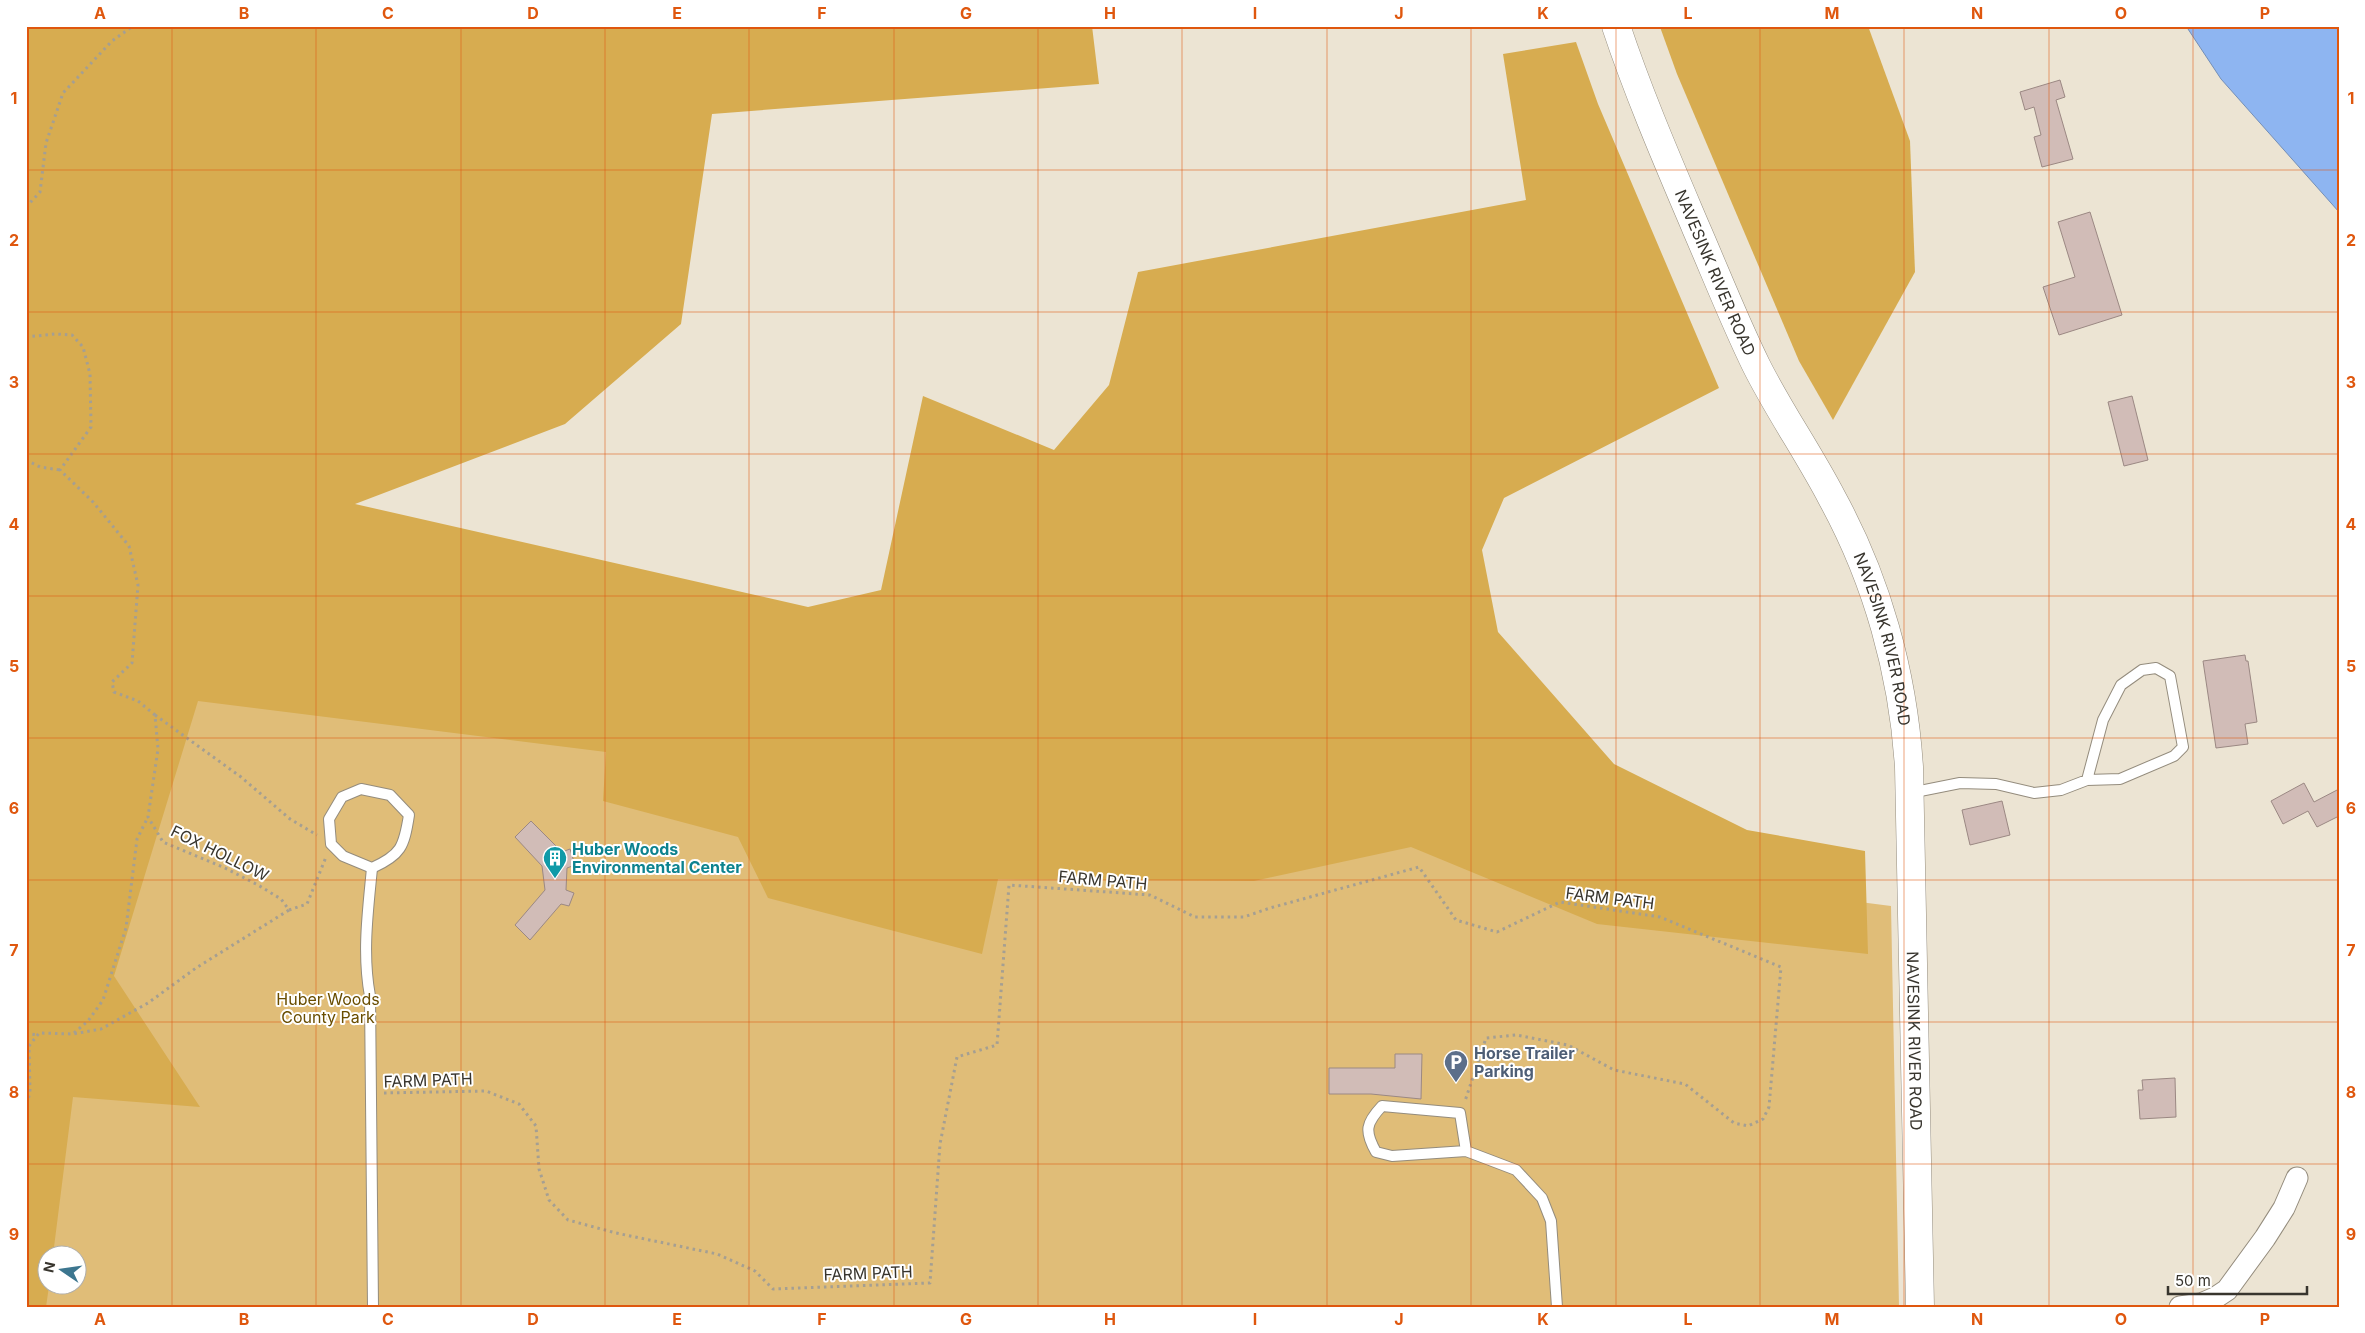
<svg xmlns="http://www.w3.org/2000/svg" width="2365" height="1333" font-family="Inter,sans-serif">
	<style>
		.green { fill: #e0bd78; fill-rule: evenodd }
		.forest { fill: #d7ac50 }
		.water { fill: #8eb5f1; stroke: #748fb6 }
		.building { fill: #d1bcb7; stroke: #9b8883 }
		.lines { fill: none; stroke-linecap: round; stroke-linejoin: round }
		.lane-casing { stroke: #948c7d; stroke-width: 12 }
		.street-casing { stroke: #948c7d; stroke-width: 23 }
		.secondary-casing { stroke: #948c7d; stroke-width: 29 }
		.path { stroke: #a59f92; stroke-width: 3; stroke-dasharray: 2.5 4; stroke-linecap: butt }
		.lane { stroke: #fff; stroke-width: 10 }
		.street { stroke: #fff; stroke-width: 21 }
		.secondary { stroke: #fff; stroke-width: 28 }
		.grid { fill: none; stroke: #df570e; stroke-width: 1; stroke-opacity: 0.55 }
		.labels { text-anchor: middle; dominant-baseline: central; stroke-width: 4; stroke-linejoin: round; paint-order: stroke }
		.street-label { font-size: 16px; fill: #38352e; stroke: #fff }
		.culture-label { font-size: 16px; font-weight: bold; fill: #0d838f; stroke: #fff; text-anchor: start }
		.park-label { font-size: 16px; fill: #694d00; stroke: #fff }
		.service-label { font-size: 16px; font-weight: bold; fill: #4e5e75; stroke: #fff; text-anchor: start }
		.neatline { fill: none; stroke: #df570e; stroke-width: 2 }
		.grid-label { font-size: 16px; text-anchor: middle; font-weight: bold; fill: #df570e }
	</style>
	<rect width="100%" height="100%" fill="#ece4d3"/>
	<path class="green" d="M26,26L164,686L1891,906L1899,1307H26ZM48,1256H78V1286H48Z"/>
	<g class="forest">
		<polygon points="26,26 1092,26 1099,84 712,114 681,324 565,424 355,504 808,607 881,590 923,396 1054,450 1109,385 1138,272 1526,200 1503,54 1576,42 1598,104 1719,388 1504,498 1482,550 1498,632 1614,764 1747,830 1865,851 1868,954 1597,924 1411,847 1254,881 998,879 982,954 768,898 738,837 603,801 606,752 198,701 114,976 200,1107 73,1097 53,1255 48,1256 49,1286 46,1307 26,1307"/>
		<polygon points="1868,26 1910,141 1915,272 1833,420 1799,361 1677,74 1660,27"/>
	</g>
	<polygon class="water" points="2186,26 2339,26 2339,212 2221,79"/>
	<g class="building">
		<polygon points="2060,80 2065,97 2056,100 2073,159 2042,167 2034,137 2041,135 2034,107 2025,110 2020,92"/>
		<polygon points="2090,212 2122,315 2059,335 2043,287 2075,277 2058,222"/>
		<polygon points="2132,396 2148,460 2124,466 2108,402"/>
		<polygon points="2245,655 2246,661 2248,661 2257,722 2245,724 2248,744 2216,748 2203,661"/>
		<polygon points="2304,783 2314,802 2339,789 2339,816 2317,827 2308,811 2283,824 2271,801"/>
		<polygon points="2002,801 2010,835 1970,845 1962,810"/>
		<polygon points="531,821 562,852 570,849 575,865 567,868 566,890 574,893 569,906 561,904 530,940 515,925 545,890 542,866 515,837"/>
		<polygon points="1395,1054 1422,1054 1421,1099 1371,1094 1329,1094 1329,1068 1395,1068"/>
		<polygon points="2175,1078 2176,1117 2140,1119 2138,1090 2143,1090 2142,1080"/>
	</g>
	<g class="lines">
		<g class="lane-casing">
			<g id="lane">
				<path d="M361,789L390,795L409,815C404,847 401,855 372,868L343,856L331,844L329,819L342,797Z"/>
				<polyline points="1910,793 1960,783 1996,784 2034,793 2061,790 2087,780 2120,779 2174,756 2183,747 2170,676 2156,668 2142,670 2121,685 2103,720 2087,780"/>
				<path d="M372,868C368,911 362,953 370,996L373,1307"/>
				<path d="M1466,1151L1460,1113L1382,1106C1366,1123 1364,1131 1376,1152L1392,1156L1466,1151L1516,1170L1542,1198L1551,1221L1557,1307"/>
			</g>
		</g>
		<g class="street-casing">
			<polyline id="street" points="2180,1307 2201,1304 2215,1298 2227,1290 2265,1238 2284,1208 2297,1178"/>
		</g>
		<g class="secondary-casing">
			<g id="secondary">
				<path id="s1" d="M1616,26C1639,95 1668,162 1696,228C1716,274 1734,320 1756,365C1779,411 1808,452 1832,498C1877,580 1903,673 1909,767L1920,1307"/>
			</g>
		</g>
		<g class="path">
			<polyline points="26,207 40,192 46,143 63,93 112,41 133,26"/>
			<polyline points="26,337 55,334 72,335 83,347 90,374 91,427 60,470 93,502 129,546 138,585 132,663 112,682 114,692 138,701 155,715 158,749 148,817 163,842 225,868 258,885 281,899 289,910 196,968 148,1003 101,1029 73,1034 39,1033 29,1046 30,1093 26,1105"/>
			<polyline points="26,460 40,467 60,470"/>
			<polyline points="155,715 241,777 290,819 317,835"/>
			<polyline points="289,910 307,904 326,857"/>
			<polyline points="26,1033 37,1035"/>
			<polyline points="74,1033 88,1021 103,1000 126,928 137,839 148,817"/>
			<polyline points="384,1093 486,1091 519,1104 536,1126 539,1169 549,1200 568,1220 616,1233 717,1254 755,1271 773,1289 930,1283 940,1144 957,1057 997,1045 1009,885 1150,895 1195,917 1244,917 1270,908 1419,867 1456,920 1497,932 1560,902 1660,917 1781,967 1769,1107 1763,1119 1748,1126 1734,1123 1685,1084 1614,1070 1568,1045 1516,1035 1486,1038 1465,1101"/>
		</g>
		<use href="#lane" class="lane"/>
		<use href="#street" class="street"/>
		<use href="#secondary" class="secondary"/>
	</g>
	<path class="grid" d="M172,26V1307M316,26V1307M461,26V1307M605,26V1307M749,26V1307M894,26V1307M1038,26V1307M1182,26V1307M1327,26V1307M1471,26V1307M1616,26V1307M1760,26V1307M1904,26V1307M2049,26V1307M2193,26V1307M26,170H2339M26,312H2339M26,454H2339M26,596H2339M26,738H2339M26,880H2339M26,1022H2339M26,1164H2339"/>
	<defs>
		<g id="building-pin" transform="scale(1.25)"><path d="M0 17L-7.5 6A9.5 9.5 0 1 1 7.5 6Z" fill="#0f9aa8" stroke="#fff"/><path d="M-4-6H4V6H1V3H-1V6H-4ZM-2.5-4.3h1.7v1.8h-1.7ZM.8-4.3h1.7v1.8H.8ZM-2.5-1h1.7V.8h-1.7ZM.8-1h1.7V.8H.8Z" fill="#fff"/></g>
		<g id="parking-pin" transform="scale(1.25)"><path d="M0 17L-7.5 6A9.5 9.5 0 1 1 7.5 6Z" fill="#5c6f8a" stroke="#fff"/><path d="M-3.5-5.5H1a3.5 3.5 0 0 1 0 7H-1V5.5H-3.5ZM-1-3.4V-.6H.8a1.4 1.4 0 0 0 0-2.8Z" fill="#fff"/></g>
	</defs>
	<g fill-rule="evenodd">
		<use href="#building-pin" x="555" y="858"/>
		<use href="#parking-pin" x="1456" y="1062"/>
	</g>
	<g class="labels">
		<g class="street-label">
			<text stroke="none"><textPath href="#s1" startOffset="266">NAVESINK RIVER ROAD</textPath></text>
			<text stroke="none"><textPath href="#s1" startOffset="671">NAVESINK RIVER ROAD</textPath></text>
			<text transform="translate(220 853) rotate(26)">FOX HOLLOW</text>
			<text transform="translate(1103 880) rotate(5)">FARM PATH</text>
			<text transform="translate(1610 898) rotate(7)">FARM PATH</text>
			<text stroke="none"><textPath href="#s1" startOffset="1076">NAVESINK RIVER ROAD</textPath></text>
			<text transform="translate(428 1080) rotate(-2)">FARM PATH</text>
			<text transform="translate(868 1273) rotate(-2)">FARM PATH</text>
		</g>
		<g class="culture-label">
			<text x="572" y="849">Huber Woods<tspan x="572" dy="18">Environmental Center</tspan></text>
		</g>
		<g class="park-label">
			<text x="328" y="999">Huber Woods<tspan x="328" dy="18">County Park</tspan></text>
		</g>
		<g class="service-label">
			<text x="1474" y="1053">Horse Trailer<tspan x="1474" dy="18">Parking</tspan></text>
		</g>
	</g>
	<rect width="2365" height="1333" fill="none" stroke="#ffffff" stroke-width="55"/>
	<g transform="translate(62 1270) rotate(283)"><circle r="24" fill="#ffffff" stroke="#afaeab"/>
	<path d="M0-4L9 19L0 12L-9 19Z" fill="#3c768f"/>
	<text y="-8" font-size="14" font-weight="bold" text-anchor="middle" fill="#38352e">N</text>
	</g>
	<path d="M2168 1286v8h139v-8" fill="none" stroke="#38352e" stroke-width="2.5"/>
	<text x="2175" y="1286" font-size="15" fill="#38352e" stroke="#ffffff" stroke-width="4" paint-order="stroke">50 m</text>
	<rect x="28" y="28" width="2310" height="1278" class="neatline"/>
	<g class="grid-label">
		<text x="100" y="19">A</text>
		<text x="244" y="19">B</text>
		<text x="388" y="19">C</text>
		<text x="533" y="19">D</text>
		<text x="677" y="19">E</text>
		<text x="822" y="19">F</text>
		<text x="966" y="19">G</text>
		<text x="1110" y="19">H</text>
		<text x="1255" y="19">I</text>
		<text x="1399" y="19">J</text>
		<text x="1543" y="19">K</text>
		<text x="1688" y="19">L</text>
		<text x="1832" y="19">M</text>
		<text x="1977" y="19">N</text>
		<text x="2121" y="19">O</text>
		<text x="2265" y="19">P</text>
		<text x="14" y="104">1</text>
		<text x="2351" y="104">1</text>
		<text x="14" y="246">2</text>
		<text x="2351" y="246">2</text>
		<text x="14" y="388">3</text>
		<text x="2351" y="388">3</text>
		<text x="14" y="530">4</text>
		<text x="2351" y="530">4</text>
		<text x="14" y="672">5</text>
		<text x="2351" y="672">5</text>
		<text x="14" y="814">6</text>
		<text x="2351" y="814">6</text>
		<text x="14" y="956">7</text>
		<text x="2351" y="956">7</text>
		<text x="14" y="1098">8</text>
		<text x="2351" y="1098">8</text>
		<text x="14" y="1240">9</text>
		<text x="2351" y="1240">9</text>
		<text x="100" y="1325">A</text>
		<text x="244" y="1325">B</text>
		<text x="388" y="1325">C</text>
		<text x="533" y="1325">D</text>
		<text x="677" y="1325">E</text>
		<text x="822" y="1325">F</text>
		<text x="966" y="1325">G</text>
		<text x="1110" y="1325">H</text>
		<text x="1255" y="1325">I</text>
		<text x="1399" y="1325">J</text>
		<text x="1543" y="1325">K</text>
		<text x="1688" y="1325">L</text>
		<text x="1832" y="1325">M</text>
		<text x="1977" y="1325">N</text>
		<text x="2121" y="1325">O</text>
		<text x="2265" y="1325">P</text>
	</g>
</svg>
